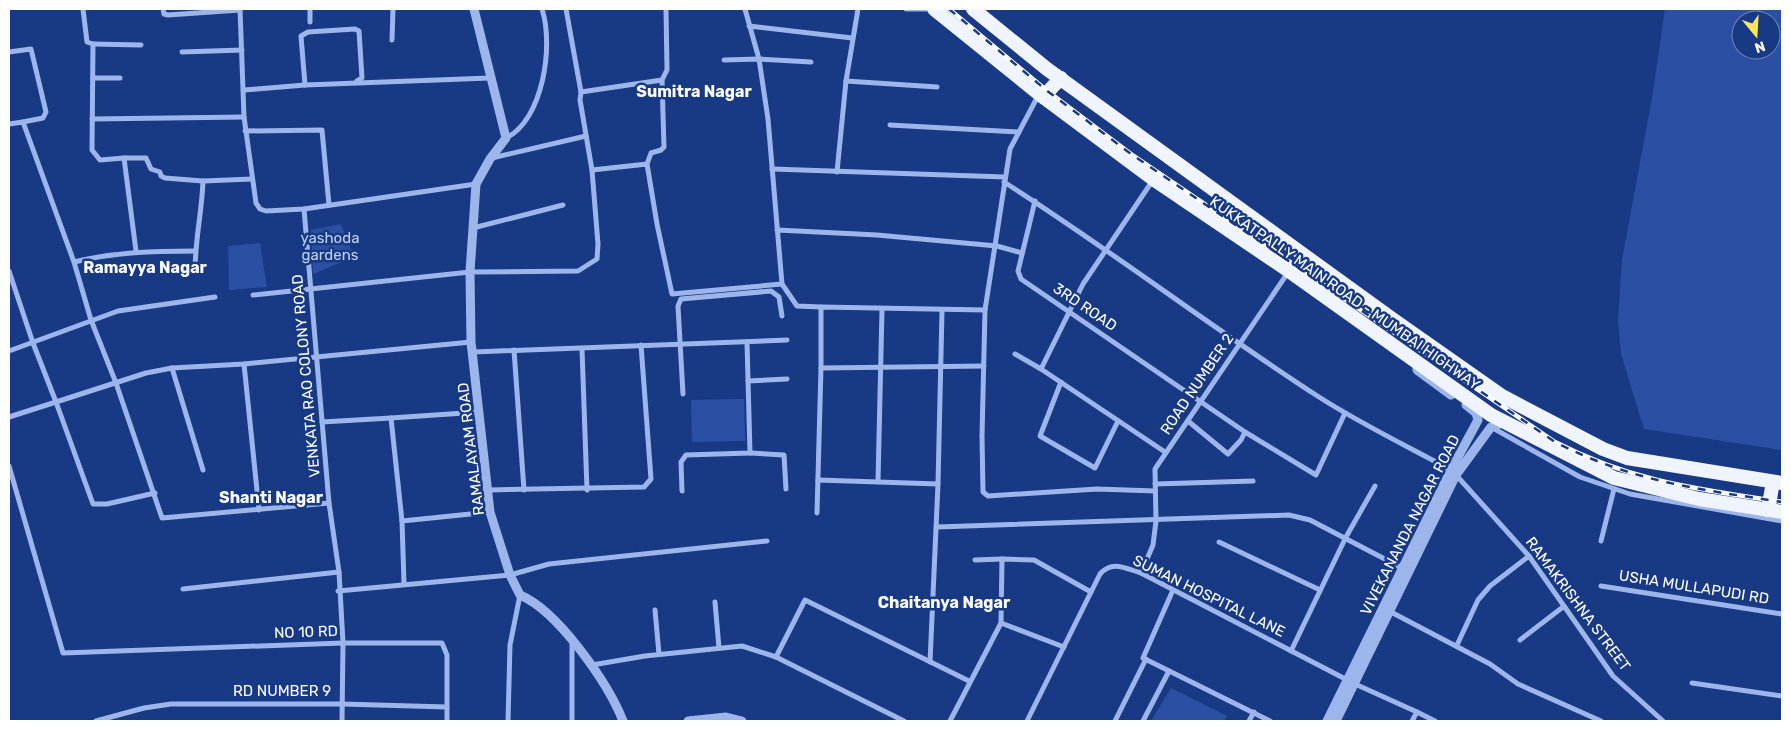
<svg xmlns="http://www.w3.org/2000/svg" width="1791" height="730" font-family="Rubik,sans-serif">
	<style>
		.green { fill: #2b50a3; fill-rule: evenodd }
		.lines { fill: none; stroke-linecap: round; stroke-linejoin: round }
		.minor { stroke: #9cb6ec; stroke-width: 5 }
		.tertiary { stroke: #9cb6ec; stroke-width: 9 }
		.trunk { stroke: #f0f4ff; stroke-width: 14 }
		.rail-casing { stroke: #fff; stroke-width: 4.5 }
		.rail { stroke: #183983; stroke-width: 2.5; stroke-dasharray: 8; stroke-linecap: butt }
		.labels { text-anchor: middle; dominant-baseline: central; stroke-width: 5; stroke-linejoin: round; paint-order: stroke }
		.park-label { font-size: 15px; fill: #c1d3f9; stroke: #183983 }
		.street-label { font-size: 15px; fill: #fff; stroke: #183983 }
		.neighbourhood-label { font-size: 16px; font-weight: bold; fill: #fff; stroke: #183983 }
	</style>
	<rect width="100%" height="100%" fill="#183983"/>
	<g class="green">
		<path d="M1665,9H1782V450L1644,429L1621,354L1618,320L1622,260L1653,92ZM1741,20H1771V50H1741Z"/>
		<polygon points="341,224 354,257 313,274 311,230"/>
		<polygon points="260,243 267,287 229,290 228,246"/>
		<polygon points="744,399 745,441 692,442 691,400"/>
		<polygon points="1171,688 1227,716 1224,721 1151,721"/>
	</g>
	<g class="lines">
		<g class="minor">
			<polyline points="83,9 87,42 93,44 92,150 100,160 124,158 136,251"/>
			<polyline points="163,9 164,14 168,15 240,10"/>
			<polyline points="240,9 244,117 256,203 260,209 266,211 304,209 476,184"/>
			<polyline points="566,9 581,92 580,100 592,170"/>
			<polyline points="745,9 759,59 768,119 782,284"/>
			<polyline points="906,9 926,9"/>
			<polyline points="310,22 310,9"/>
			<polyline points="749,26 852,38"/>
			<polyline points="392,40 393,9"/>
			<polyline points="93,44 141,45"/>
			<polyline points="9,52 31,49 46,112 43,118 23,122"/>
			<polyline points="182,52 242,50"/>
			<polyline points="724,60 759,59 811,62"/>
			<polyline points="93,78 120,78"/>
			<polyline points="846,81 937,87"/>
			<polyline points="305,85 301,36 308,32 355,29 359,31 362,78 357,81"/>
			<polyline points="245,90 305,85 490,78"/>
			<polyline points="581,92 662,80 667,70 666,9"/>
			<polyline points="1039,94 1010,149 985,310 982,436 983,492 988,496 1097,489 1155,491"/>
			<polyline points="92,119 244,117"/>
			<polyline points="9,124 23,122 74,262 91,320 116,383 162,518 329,503"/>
			<polyline points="890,125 1019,132"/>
			<polyline points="245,131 322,130 329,205"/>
			<path d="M506,138C543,120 554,46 542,9"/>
			<polyline points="124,158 146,158 151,169 160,172 161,176 165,178 203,181"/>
			<polyline points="492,158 586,136"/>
			<polyline points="647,164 651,153 661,150 664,147 662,80"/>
			<polyline points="772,169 1005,177"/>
			<polyline points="837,172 846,81 858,9"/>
			<polyline points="1153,180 1083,284 1041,369 1165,452"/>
			<path d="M1004,182C1111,250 1212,328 1319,397C1361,424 1407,446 1451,470"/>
			<polyline points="1035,201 1018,271 1021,279 1245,432 1316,475 1345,413"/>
			<polyline points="304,209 329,503 339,572 343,643 342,721"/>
			<polyline points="473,228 563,205"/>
			<polyline points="777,230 877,235 997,246 1022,253"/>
			<path d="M74,262C115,252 154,251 195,251"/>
			<polyline points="9,271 33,343 56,402 146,373 172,368 244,364 471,342"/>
			<path d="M195,271C195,240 202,211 203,181L252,179"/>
			<polyline points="253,295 470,272 578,271 597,259 598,244 592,170 647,164 657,224 672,294 782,284 797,306 821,307"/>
			<polyline points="582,349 587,490"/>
			<polyline points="514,350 524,490"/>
			<polyline points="9,351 118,311 215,297"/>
			<polyline points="474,352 787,340"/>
			<polyline points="1015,354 1041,369"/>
			<polyline points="244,364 259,510"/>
			<polyline points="172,368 203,470"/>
			<polyline points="821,368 821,307 985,310"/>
			<polyline points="748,381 787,379"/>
			<polyline points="1061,382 1040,436 1095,468 1118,421"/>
			<polyline points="683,394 678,306 681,299 771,291 779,297 782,316"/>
			<polyline points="9,417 56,402 93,504 107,504 155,493"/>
			<polyline points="391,418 479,412"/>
			<polyline points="1188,421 1228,454 1241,440 1245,432"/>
			<polyline points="322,422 391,418 402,521 404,583"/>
			<polyline points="1491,427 1580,477 1630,494 1782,521"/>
			<polyline points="750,453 784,455 786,489"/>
			<polyline points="9,466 63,653 343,643 442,643 447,655 447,721"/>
			<polyline points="1456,475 1529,556 1613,676 1663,721"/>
			<polyline points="818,480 938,484"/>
			<polyline points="878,481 882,310"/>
			<polyline points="1155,484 1253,481"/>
			<polyline points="488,490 644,487 651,479 641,345"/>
			<polyline points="682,491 681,462 686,455 750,453 747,342"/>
			<polyline points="817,513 821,368 984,366"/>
			<polyline points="402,521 490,512"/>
			<polyline points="937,527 1289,515 1310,520 1402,568"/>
			<polyline points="1601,541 1614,489"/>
			<polyline points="1219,542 1320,590"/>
			<polyline points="975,560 1002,559"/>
			<polyline points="1141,573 1153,545 1156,521 1155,469 1289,271"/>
			<polyline points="1601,586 1782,614"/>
			<polyline points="183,589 339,572"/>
			<polyline points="1173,590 1143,658 1270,721"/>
			<polyline points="338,591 510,575 549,564 767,541"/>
			<polyline points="715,602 719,648"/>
			<polyline points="655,610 659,654"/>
			<polyline points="1389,611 1490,664 1518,684 1601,721"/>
			<polyline points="1001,623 1002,559 1034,560 1091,592"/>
			<polyline points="1520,640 1563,607"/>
			<polyline points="1457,645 1478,600 1490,586 1529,556"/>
			<polyline points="1291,651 1346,537 1375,486"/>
			<polyline points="776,657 805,600 969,681"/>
			<polyline points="930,662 938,484 942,311"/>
			<polyline points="592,665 645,656 742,646 776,657 904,721"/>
			<polyline points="1692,683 1782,696"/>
			<polyline points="1417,712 1435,721"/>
			<polyline points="96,721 144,708 171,704 342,704 447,707"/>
			<polyline points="508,721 510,645 520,595"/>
			<polyline points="572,721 572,642"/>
			<polyline points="950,721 1001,623 1064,647"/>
			<path d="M1027,721L1100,574C1112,560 1125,568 1141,573L1355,684L1417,712L1412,721"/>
			<polyline points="1115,721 1146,659"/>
			<polyline points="1143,721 1169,671"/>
			<polyline points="1249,721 1254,712"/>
		</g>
		<g class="tertiary">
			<path d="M474,9L506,138L490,159L476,184L470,272L471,342L490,512L510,575L520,595C558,611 608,683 623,721"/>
			<polyline points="1417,365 1417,370 1451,395"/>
			<polyline points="688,721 726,717 742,721"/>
			<polyline points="1327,721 1451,470 1478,420 1476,413 1466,405"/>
			<polyline points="1336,721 1456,475 1491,427 1505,422"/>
		</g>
		<g class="trunk">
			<polyline points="934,9 1043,97 1153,179 1289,271 1491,415 1614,478 1699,499 1782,512"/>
			<polyline points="973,9 1047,69 1395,321 1502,396 1603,449 1627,458 1782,483"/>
			<polyline points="1043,97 1061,78"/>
			<polyline points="1768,510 1773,482"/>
		</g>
		<g class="rail-casing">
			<path id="rail" d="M949,9L1046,90L1131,154L1555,442C1633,482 1698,489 1782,502"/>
		</g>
		<use href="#rail" class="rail"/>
	</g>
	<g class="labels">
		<g class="park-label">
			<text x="330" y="238">yashoda<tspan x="330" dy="17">gardens</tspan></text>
		</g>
		<g class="street-label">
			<text transform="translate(1345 293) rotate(35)">KUKKATPALLY MAIN ROAD - MUMBAI HIGHWAY</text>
			<text transform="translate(1085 307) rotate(34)">3RD ROAD</text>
			<text transform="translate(306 376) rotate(-95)">VENKATA RAO COLONY ROAD</text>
			<text transform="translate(1197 384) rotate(-56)">ROAD NUMBER 2</text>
			<text transform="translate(471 449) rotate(-97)">RAMALAYAM ROAD</text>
			<text transform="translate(1410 525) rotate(-63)">VIVEKANANDA NAGAR ROAD</text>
			<text transform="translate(1694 587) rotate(9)">USHA MULLAPUDI RD</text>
			<text transform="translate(1209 596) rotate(26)">SUMAN HOSPITAL LANE</text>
			<text transform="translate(1578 604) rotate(53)">RAMAKRISHNA STREET</text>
			<text transform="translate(306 632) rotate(-2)">NO 10 RD</text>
			<text x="282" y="691">RD NUMBER 9</text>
		</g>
		<g class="neighbourhood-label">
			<text x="694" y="91">Sumitra Nagar</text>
			<text x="145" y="267">Ramayya Nagar</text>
			<text x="271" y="497">Shanti Nagar</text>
			<text x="944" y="602">Chaitanya Nagar</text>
		</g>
	</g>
	<rect width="1791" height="730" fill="none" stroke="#ffffff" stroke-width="20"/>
	<g transform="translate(1756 35) rotate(162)"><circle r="24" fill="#183983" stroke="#7488b5"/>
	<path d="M0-4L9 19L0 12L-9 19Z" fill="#ffe557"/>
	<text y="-8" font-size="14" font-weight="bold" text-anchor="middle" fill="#ffffff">N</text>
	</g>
</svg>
